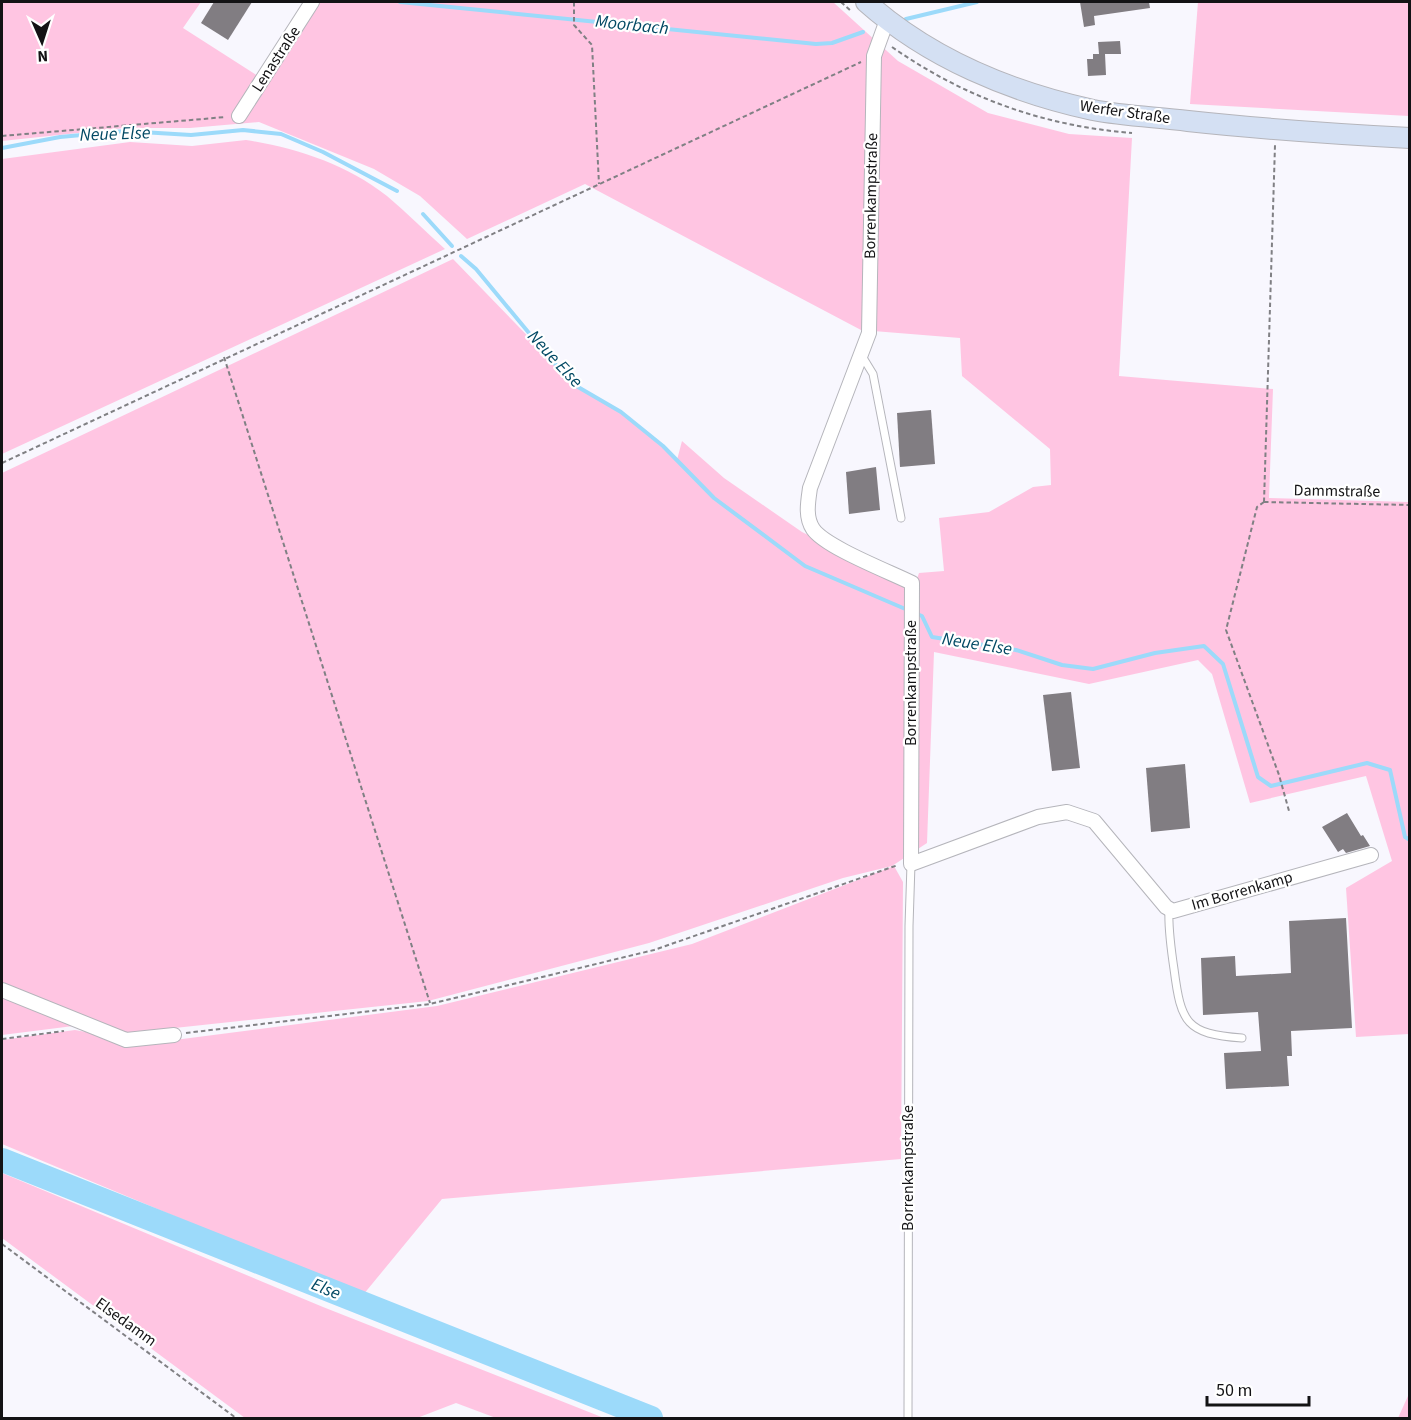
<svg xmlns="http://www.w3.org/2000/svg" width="1411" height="1420" font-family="'Source Sans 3',sans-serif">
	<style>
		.green { fill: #ffc5e2 }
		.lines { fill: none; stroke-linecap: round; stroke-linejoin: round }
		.stream { stroke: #9cdafa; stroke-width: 4 }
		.river { stroke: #9cdafa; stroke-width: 24 }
		.building { fill: #817d82 }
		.lane-casing { stroke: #b5b5bb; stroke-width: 9 }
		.street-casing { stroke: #b5b5bb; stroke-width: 16 }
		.secondary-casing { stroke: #b5b5bb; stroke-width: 22 }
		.path { stroke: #808084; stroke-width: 2; stroke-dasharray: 4.5 3; stroke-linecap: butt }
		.lane { stroke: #fff; stroke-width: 7 }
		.street { stroke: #fff; stroke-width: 14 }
		.secondary { stroke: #d4e0f3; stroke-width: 20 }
		.labels { text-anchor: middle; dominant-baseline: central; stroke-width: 4.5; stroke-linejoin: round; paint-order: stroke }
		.street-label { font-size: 16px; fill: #131315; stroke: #fff }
		.water-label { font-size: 18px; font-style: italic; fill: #024964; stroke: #fff }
	</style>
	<rect width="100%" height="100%" fill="#f8f7fe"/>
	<g class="green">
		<polygon points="2,2 201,2 183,28 269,83 318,2 833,2 898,61 988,113 1069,134 1132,138 1119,376 1273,389 1269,498 1409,502 1409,1034 1356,1037 1346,888 1392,861 1366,776 1250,803 1212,674 1198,660 1089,684 934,652 927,843 892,866 843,878 649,943 428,1001 128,1033 97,1023 2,1035 2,473 453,259 577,387 620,411 677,460 682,441 724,478 802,532 914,588 919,573 944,571 939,518 989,512 1033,487 1051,485 1050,449 962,376 960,338 861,330 585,184 467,239 420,196 374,169 259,122 190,128 125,128 2,141"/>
		<polygon points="1198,2 1409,2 1409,116 1190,104"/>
		<path d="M246,140C296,148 346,164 387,196C407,213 426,232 445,249L2,454V159L130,142L192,146Z"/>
		<polygon points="894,866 903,882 901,1159 442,1199 363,1295 2,1144 2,1040 75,1030 97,1034 128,1046 437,1006 692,944"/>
		<polygon points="2,1173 323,1307 604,1418 496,1418 456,1403 417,1418 245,1418 2,1238"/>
		<polygon points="1409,1394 1409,1418 1398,1418 1408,1396"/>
	</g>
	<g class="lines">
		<g class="stream">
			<polyline points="400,2 816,44 832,43 863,32"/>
			<polyline points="906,19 977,2"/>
			<polyline points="2,148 60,137 125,131 191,135 243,130 281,134 323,152 397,191"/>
			<polyline points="423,214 452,246"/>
			<polyline points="461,256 476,269 553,362 578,387 621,412 663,446 714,498 805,566 910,611"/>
			<polyline points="917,614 922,616 932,637 1016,650 1062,665 1093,669 1155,653 1204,646 1223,664 1258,777 1271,786 1367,763 1390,770 1405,837 1410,840"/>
		</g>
		<polyline class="river" points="2,1160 651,1418"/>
	</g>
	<g class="building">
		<polygon points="214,2 252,2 228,40 201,23"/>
		<polygon points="1080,2 1149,2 1150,8 1094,16 1095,25 1084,27"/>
		<polygon points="1120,41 1121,54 1105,54 1106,75 1088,76 1087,59 1093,59 1093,54 1099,54 1098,42"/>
		<polygon points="931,410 935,464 900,467 897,413"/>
		<polygon points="876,467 880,510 849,514 846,472"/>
		<polygon points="1071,692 1080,768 1052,771 1043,695"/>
		<polygon points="1185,764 1190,828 1151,832 1146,768"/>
		<polygon points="1347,813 1361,836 1363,835 1370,846 1346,853 1343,849 1338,852 1322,827"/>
		<polygon points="1346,918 1352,1028 1291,1031 1292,1056 1287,1056 1289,1086 1226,1089 1224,1053 1261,1051 1258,1012 1203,1015 1201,958 1235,956 1236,976 1291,973 1289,921"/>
	</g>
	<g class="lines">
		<g class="lane-casing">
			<g id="lane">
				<polyline points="862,356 873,374 901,518"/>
				<path d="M1169,909C1168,929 1171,949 1174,969C1181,1023 1186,1034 1242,1038"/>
				<polyline points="908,1418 909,926 911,864"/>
			</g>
		</g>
		<g class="street-casing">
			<g id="street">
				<path d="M887,20L874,56L869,333L810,488C808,502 805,517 813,529C825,547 890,572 912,583L911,864L1038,817L1067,812L1094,821L1166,907L1173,911L1371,855"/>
				<polyline points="239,116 312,2"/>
				<polyline points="2,990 126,1040 174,1035"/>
			</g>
		</g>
		<g class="secondary-casing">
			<path id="secondary" d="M866,2C929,58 1011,92 1093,110C1124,116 1156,117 1188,121C1262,129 1335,134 1410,138"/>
		</g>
		<g class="path">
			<polyline points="574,2 574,25 592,45 599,184"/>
			<polyline points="841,2 852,12"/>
			<path d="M892,47C965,98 1044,126 1132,133"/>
			<polyline points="2,136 226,117"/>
			<polyline points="224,357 430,1003"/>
			<polyline points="2,463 861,62"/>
			<polyline points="1264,502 1275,145"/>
			<polyline points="1264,502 1257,507 1226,630 1279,775 1289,811"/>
			<polyline points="1264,502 1410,505"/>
			<polyline points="186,1033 430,1004 654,950 898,865"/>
			<polyline points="2,1039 64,1031"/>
			<polyline points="2,1244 236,1418"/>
		</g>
		<use href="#lane" class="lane"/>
		<use href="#street" class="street"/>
		<use href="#secondary" class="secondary"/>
	</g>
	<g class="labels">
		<g class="street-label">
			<text transform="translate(276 59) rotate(-57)">Lenastraße</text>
			<text transform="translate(1125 112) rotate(8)">Werfer Straße</text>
			<text transform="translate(871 196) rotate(-89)">Borrenkampstraße</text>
			<text transform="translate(1337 491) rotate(1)">Dammstraße</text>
			<text transform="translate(911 683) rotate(-90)">Borrenkampstraße</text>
			<text transform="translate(1242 891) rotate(-16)">Im Borrenkamp</text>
			<text transform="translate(908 1168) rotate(-90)">Borrenkampstraße</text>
			<text transform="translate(126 1322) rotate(36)">Elsedamm</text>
		</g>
		<g class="water-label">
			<text transform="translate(632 25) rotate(6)">Moorbach</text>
			<text transform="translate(115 134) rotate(-2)">Neue Else</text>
			<text transform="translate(555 359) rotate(47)">Neue Else</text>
			<text transform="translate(977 644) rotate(9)">Neue Else</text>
			<text transform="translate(326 1289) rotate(22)">Else</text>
		</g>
	</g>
	<rect width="1411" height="1420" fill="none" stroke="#131315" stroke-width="6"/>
	<g transform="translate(42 42) rotate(177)" stroke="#ffffff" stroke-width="4.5" paint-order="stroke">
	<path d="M0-4.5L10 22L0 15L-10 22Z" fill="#131315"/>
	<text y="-9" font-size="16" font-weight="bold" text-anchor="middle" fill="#131315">N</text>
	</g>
	<path d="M1207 1396v9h102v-9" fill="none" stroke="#131315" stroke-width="3"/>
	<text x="1216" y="1396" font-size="18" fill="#131315" stroke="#ffffff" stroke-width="4.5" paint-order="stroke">50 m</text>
</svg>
